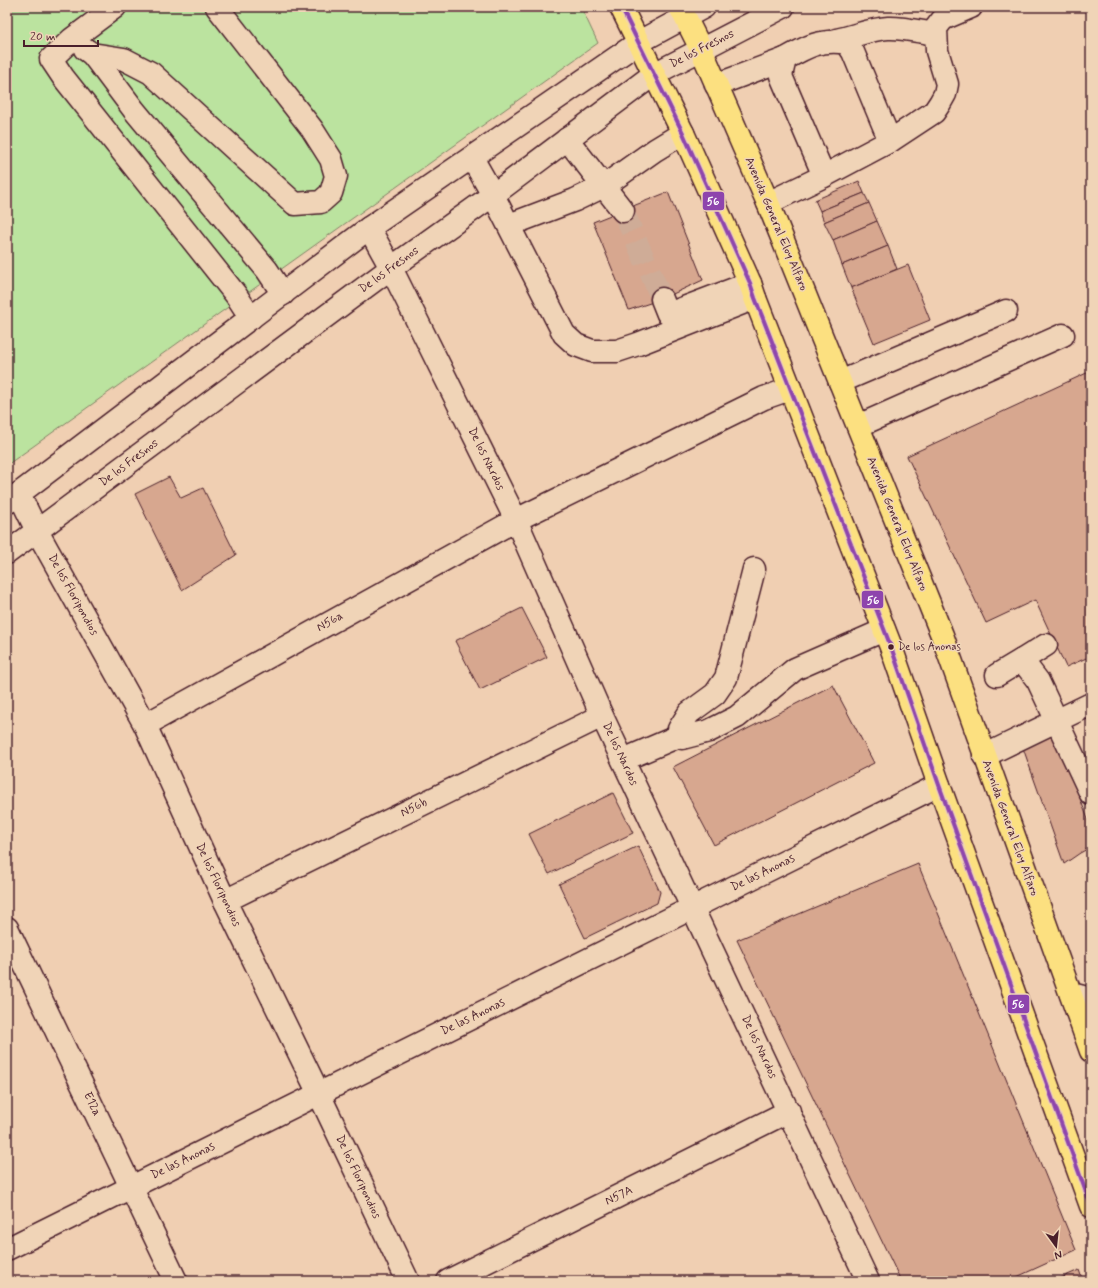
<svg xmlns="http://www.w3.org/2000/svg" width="1098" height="1288" font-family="Mynerve,sans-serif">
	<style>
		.green { fill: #bbe39f; stroke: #828165 }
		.building { fill: #d7a78f; stroke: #4a1f2b }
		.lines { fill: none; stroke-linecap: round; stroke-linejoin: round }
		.minor-tunnel { stroke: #cfac97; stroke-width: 22; stroke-dasharray: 22 11; stroke-linecap: butt }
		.minor-casing { stroke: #4a1f2b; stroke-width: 25 }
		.major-casing { stroke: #4a1f2b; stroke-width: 25 }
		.minor { stroke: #f0d4b7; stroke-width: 22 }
		.major { stroke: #fce080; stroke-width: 22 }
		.bus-1-casing { stroke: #f0d4b7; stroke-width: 7 }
		.bus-1 { stroke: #8e44ad; stroke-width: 4 }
		.bus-dot { fill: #4a1f2b; stroke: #f0d4b7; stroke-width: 1.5 }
		.labels { text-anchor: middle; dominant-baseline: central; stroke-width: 3; stroke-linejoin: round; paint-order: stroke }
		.bus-label { font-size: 11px; fill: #4a1f2b; stroke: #f0d4b7; text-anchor: start }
		.street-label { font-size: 12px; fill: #4a1f2b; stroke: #f0d4b7 }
		.line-badge { stroke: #f0d4b7; stroke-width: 1.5 }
		.badge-label { font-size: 11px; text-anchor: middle; font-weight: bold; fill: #fff }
	</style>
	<rect width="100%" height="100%" fill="#f0cfb2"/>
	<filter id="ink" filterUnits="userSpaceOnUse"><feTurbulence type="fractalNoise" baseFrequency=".025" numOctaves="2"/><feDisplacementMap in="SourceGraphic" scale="8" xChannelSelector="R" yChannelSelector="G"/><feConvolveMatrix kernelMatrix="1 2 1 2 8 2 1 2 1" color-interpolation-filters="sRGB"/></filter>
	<g filter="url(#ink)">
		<polygon class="green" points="7,7 581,7 598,43 7,465"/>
		<g class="building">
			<polygon points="859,181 864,193 820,211 815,200"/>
			<polygon points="668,192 703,280 662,299 629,310 593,222"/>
			<polygon points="864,193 869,203 824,222 820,211"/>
			<polygon points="869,203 877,221 833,240 824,222"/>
			<polygon points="877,221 888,246 842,265 833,240"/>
			<polygon points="888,246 897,269 851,288 842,265"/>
			<polygon points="908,265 930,320 874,343 851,288"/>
			<polygon points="1091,371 1091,656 1066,667 1035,600 986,623 907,456"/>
			<polygon points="169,477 181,498 203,488 236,555 182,590 135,494"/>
			<polygon points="522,608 547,657 480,690 455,641"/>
			<polygon points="833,685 874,763 714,845 673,767"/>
			<polygon points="1054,731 1091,827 1091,847 1080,853 1064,864 1023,748"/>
			<polygon points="613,793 633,833 549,874 529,834"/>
			<polygon points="638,846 660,892 657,903 585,938 559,884"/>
			<polygon points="918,864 1076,1250 1008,1281 901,1281 737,940"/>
			<polygon points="1079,1270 1083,1281 1054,1281"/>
		</g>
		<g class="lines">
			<polyline class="minor-tunnel" points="623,211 662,299"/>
			<g class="minor-casing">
				<g id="minor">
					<polyline points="115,7 72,39 51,59 63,77 236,295 251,318"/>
					<path d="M836,40C853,37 870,29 888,28C901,27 922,32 935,34"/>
					<polyline points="85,49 92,54 134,110 267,270 283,294"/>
					<polyline points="92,54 124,59 151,73 295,204 321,202 331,193 336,176 331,159 312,129 217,7"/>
					<polyline points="716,85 785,59"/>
					<polyline points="567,139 623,211"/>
					<polyline points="472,158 493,195 564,334 576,345 592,351 617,351 638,344 755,298"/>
					<path d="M824,176L781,76L785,59C806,47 822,38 847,43L853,52L890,141"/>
					<polyline points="768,203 824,176 890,141 934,112 940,103 945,94 947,84 937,51 936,28 943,19 971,7"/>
					<polyline points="509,225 575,200 604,186 655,150 683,133"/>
					<polyline points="369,228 391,268 516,520 602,716 868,1281"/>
					<polyline points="662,299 668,314 750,283"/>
					<polyline points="840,382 1006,311"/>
					<polyline points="858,426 1063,335"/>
					<polyline points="19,494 37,531 145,725 225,901 319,1094 408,1281"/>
					<polyline points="8,502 369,228 639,42 704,7"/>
					<polyline points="7,553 391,268 493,195 654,74 783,7"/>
					<polyline points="754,569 726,678 715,694 689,713 679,729 679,736 682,738 709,731 737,717 795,669 884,630"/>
					<polyline points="1022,660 1046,645"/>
					<polyline points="997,675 1022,660 1038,681 1091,794"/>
					<polyline points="145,725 516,520 764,398 790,389"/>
					<polyline points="984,756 1091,704"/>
					<polyline points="623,760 679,736"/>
					<polyline points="225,901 602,716"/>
					<polyline points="7,928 176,1281"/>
					<polyline points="1071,994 1091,999"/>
					<polyline points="7,1249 939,785"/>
					<polyline points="448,1281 789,1111"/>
				</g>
			</g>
			<g class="major-casing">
				<g id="major">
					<polyline points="621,7 683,133 750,283 755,298 891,647 939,785 1091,1206"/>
					<polyline points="680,7 701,49 768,203 942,635 1091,1051"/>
				</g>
			</g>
			<use href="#minor" class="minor"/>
			<use href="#major" class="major"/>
			<g class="bus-1-casing">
				<polyline id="bus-1" points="621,7 683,133 750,283 755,298 891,647 939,785 1091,1206"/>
			</g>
			<use href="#bus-1" class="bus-1"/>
		</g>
	</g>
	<circle class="bus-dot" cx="891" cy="647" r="3.5"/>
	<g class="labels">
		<g class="bus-label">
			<text x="898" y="647">De los Anonas</text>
		</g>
		<g class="street-label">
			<text transform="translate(702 49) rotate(-27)">De los Fresnos</text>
			<text transform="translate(776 224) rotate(67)">Avenida General Eloy Alfaro</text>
			<text transform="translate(389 270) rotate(-36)">De los Fresnos</text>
			<text transform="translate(486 459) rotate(64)">De los Nardos</text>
			<text transform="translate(129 463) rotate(-37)">De los Fresnos</text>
			<text transform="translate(897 524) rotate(68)">Avenida General Eloy Alfaro</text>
			<text transform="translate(73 595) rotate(61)">De los Floripondios</text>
			<text transform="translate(330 622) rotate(-29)">N56a</text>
			<text transform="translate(620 754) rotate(65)">De los Nardos</text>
			<text transform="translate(414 808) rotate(-26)">N56b</text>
			<text transform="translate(1010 828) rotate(70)">Avenida General Eloy Alfaro</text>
			<text transform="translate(763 873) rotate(-26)">De las Anonas</text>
			<text transform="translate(218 885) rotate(65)">De los Floripondios</text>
			<text transform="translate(473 1017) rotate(-26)">De las Anonas</text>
			<text transform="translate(759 1047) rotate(65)">De los Nardos</text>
			<text transform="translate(92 1104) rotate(64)">E12a</text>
			<text transform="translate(183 1161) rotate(-26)">De las Anonas</text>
			<text transform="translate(358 1177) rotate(65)">De los Floripondios</text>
			<text transform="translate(619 1196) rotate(-26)">N57A</text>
		</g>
	</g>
	<g class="line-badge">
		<rect x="702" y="191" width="23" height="20" rx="4" fill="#8e44ad"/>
		<rect x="861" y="590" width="23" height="19" rx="4" fill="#8e44ad"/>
		<rect x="1007" y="994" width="23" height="20" rx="4" fill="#8e44ad"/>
	</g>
	<g class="badge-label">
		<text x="713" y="205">56</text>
		<text x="873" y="604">56</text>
		<text x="1018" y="1008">56</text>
	</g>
	<rect width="1098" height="1288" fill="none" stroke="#f0d4b7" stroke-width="24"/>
	<rect x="12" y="12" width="1074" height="1264" fill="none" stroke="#4a1f2b" stroke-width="1.5" filter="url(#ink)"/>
	<g transform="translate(1056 1246) rotate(165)" stroke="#f0d4b7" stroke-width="3" paint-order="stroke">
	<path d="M0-3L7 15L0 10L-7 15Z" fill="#4a1f2b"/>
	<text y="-6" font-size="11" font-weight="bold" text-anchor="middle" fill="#4a1f2b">N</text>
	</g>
	<path d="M24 40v6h74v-6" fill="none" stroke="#4a1f2b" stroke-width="2"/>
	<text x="30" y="40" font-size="12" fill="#4a1f2b" stroke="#f0d4b7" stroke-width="3" paint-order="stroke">20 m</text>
</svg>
